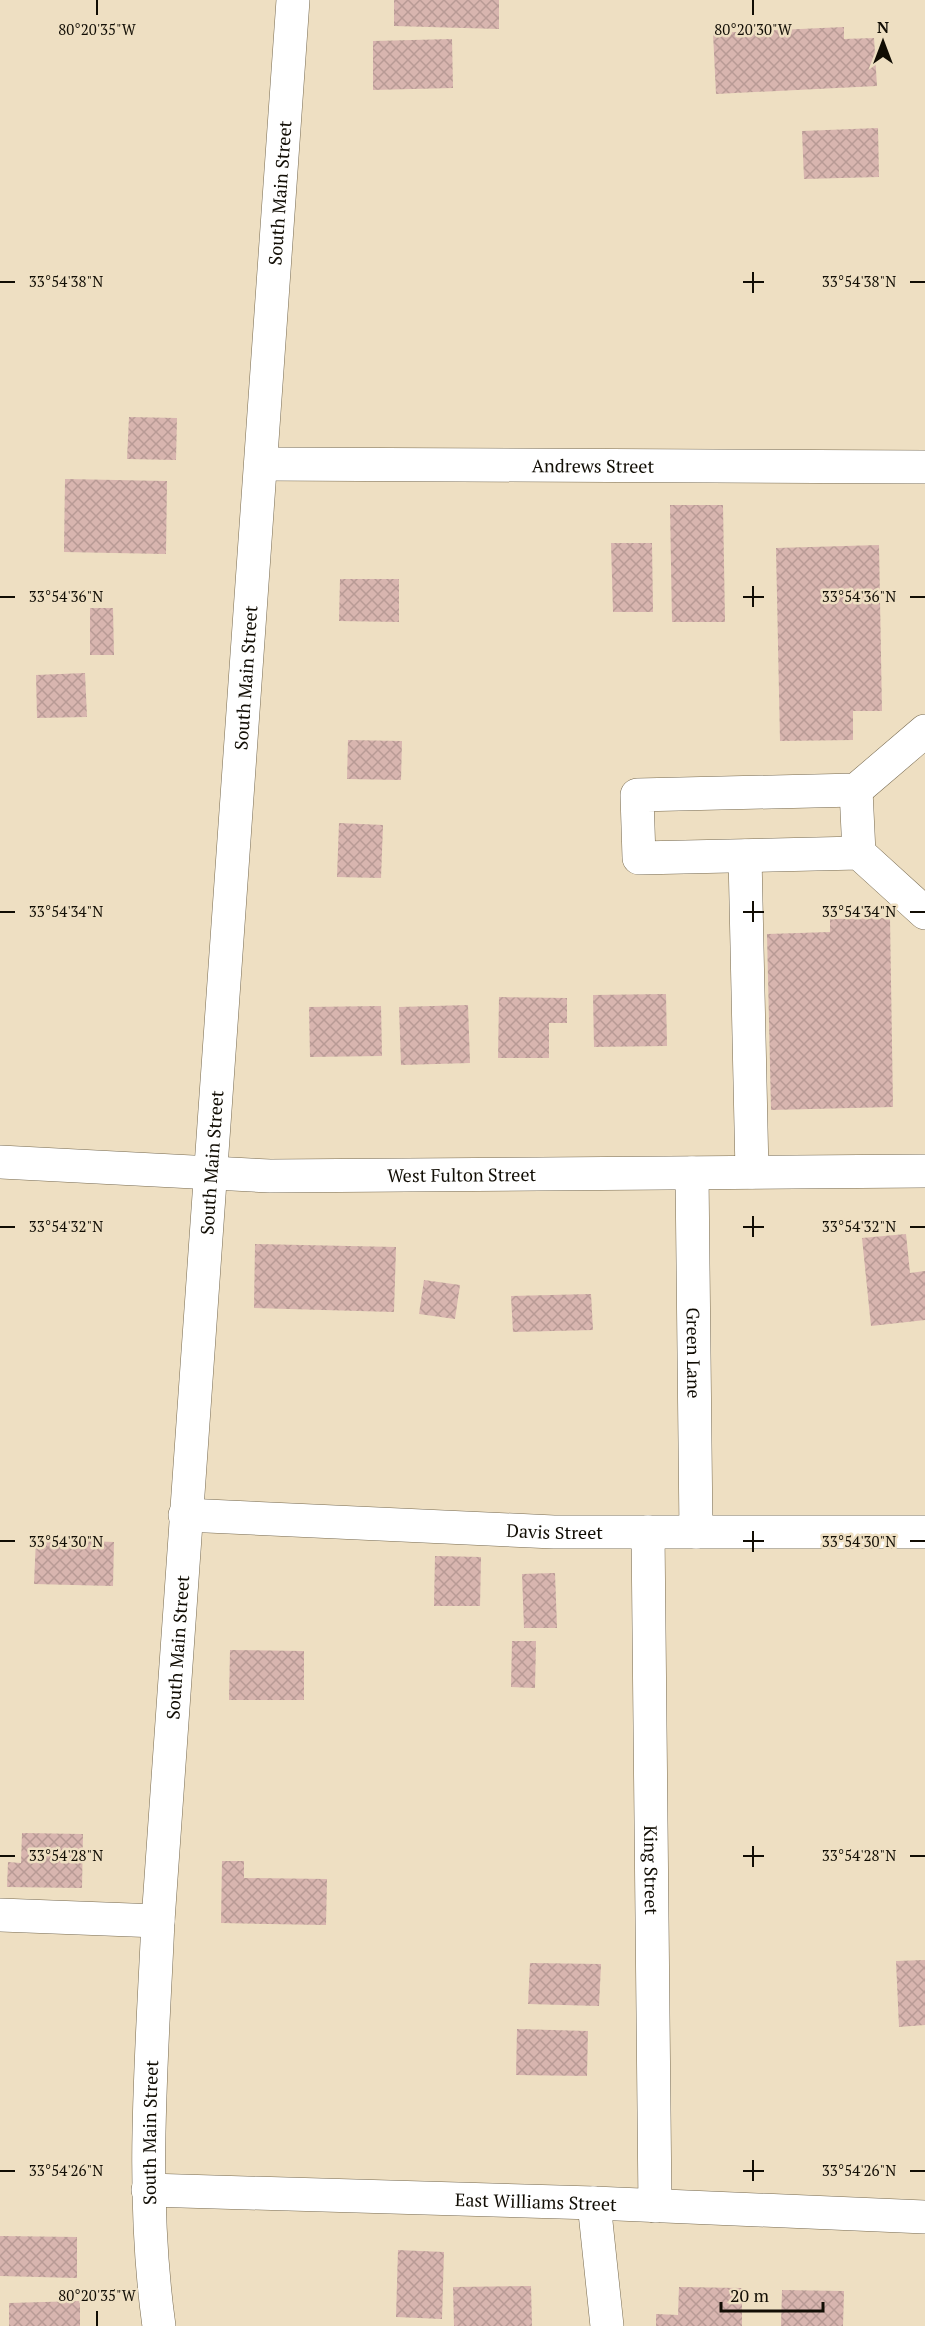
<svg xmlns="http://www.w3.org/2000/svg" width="925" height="2326" font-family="'PT Serif',serif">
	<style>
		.building { fill: url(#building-cross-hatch) }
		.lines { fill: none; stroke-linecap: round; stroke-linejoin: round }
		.minor-casing { stroke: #776a50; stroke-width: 34 }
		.minor { stroke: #fff; stroke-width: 33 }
		.ticks { fill: none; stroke: #110d04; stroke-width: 2 }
		.labels { text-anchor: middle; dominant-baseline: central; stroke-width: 5; stroke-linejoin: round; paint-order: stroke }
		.street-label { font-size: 18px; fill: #110d04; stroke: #eedfc2 }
		.ticks-label { font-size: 15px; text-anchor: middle; fill: #110d04; stroke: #eedfc2; stroke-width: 5; stroke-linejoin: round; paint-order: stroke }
	</style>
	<defs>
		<pattern id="building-cross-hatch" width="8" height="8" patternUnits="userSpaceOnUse" patternTransform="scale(1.5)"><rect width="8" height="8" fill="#d8b5af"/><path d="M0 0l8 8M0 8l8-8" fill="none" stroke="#b89a95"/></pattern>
	</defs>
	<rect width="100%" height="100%" fill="#eedfc2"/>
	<g class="building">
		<polygon points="394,0 499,0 499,29 394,26"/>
		<polygon points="844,27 844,39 874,38 877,86 716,94 713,33"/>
		<polygon points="452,39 453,88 373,90 373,41"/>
		<polygon points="878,128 879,177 804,179 802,131"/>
		<polygon points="129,417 177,418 176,460 127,459"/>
		<polygon points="65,479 167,481 166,554 64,552"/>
		<polygon points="670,505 723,505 725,622 672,622"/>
		<polygon points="611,543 652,543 653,612 613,612"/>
		<polygon points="879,545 882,711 853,711 853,740 780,741 776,548"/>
		<polygon points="340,579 399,579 399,622 339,621"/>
		<polygon points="90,608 113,608 114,655 90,655"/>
		<polygon points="85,673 87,717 37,718 36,675"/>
		<polygon points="348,740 402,741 401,780 347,779"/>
		<polygon points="339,823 383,825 381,878 337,877"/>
		<polygon points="890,918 893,1107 771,1110 767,934 830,932 830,919"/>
		<polygon points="666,994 667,1046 594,1047 593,995"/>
		<polygon points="499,997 567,998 567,1023 549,1023 549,1058 498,1058"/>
		<polygon points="468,1005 470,1063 401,1065 399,1007"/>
		<polygon points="381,1006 382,1056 310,1057 309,1007"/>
		<polygon points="906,1234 910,1273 925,1271 925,1320 871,1326 862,1238"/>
		<polygon points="255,1244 396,1247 394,1312 254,1308"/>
		<polygon points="424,1280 460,1285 455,1319 419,1314"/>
		<polygon points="591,1294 593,1330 513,1332 511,1296"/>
		<polygon points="36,1539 114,1542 113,1586 34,1584"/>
		<polygon points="435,1556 481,1557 480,1606 434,1606"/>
		<polygon points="555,1573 557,1628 524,1628 522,1574"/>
		<polygon points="512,1641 536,1641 535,1688 511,1687"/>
		<polygon points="230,1650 304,1651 304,1700 229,1700"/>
		<polygon points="22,1833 83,1834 82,1888 7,1887 8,1862 21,1863"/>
		<polygon points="222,1861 244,1861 244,1878 327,1879 326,1925 221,1923"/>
		<polygon points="925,1960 925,2025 899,2027 896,1961"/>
		<polygon points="530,1963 601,1964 599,2006 528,2004"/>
		<polygon points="517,2029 588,2031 587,2076 516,2075"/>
		<polygon points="0,2236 77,2237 77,2278 0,2276"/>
		<polygon points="398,2250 444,2252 442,2319 396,2317"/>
		<polygon points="531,2286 532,2326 454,2326 453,2287"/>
		<polygon points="679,2287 742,2288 742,2326 656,2326 656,2314 678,2315"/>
		<polygon points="782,2290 844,2291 843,2326 781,2326"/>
		<polygon points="80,2301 80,2326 9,2326 9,2303"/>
	</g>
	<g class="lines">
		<g class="minor-casing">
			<g id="minor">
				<path id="s1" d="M261,464L925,467"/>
				<polyline points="925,731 856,790 637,795 639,858 859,853 925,913"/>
				<polyline points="856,790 859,853"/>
				<polyline points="745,856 752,1172"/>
				<path id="s2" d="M0,1162L270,1176L925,1171"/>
				<path id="s3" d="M692,1173L696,1532"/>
				<path id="s4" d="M185,1515L554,1532H925"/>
				<path id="s5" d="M648,1532L655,2206"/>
				<polyline points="0,1915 158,1921"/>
				<path id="s6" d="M148,2190L594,2203L925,2217"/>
				<polyline points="594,2203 607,2326"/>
				<path id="s7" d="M159,2326C140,2191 152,2056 158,1921L293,0"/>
			</g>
		</g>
		<use href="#minor" class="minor"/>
	</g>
	<path class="ticks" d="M97,0V15M753,0V15M753,272V293M0,282H15M743,282H764M910,282H925M753,586V607M0,597H15M743,597H764M910,597H925M753,901V922M0,912H15M743,912H764M910,912H925M753,1216V1237M0,1227H15M743,1227H764M910,1227H925M753,1531V1552M0,1541H15M743,1541H764M910,1541H925M753,1846V1867M0,1856H15M743,1856H764M910,1856H925M753,2160V2181M0,2171H15M743,2171H764M910,2171H925M97,2311V2326"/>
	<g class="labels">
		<g class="street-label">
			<text stroke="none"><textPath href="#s7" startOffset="2138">South Main Street</textPath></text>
			<text stroke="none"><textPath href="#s1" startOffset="332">Andrews Street</textPath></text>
			<text stroke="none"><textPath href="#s7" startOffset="1652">South Main Street</textPath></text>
			<text stroke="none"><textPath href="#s7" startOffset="1166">South Main Street</textPath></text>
			<text stroke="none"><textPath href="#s2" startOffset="462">West Fulton Street</textPath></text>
			<text stroke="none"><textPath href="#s3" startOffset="180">Green Lane</textPath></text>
			<text stroke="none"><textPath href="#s4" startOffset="370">Davis Street</textPath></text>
			<text stroke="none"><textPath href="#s7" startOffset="680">South Main Street</textPath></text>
			<text stroke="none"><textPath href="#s5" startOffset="338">King Street</textPath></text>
			<text stroke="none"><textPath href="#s7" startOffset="194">South Main Street</textPath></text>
			<text stroke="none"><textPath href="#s6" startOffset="388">East Williams Street</textPath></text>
		</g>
	</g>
	<g class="ticks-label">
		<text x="97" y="35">80°20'35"W</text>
		<text x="753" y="35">80°20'30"W</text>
		<text x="66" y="287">33°54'38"N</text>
		<text x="859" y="287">33°54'38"N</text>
		<text x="66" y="602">33°54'36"N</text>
		<text x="859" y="602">33°54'36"N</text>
		<text x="66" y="917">33°54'34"N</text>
		<text x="859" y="917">33°54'34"N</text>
		<text x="66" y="1232">33°54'32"N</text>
		<text x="859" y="1232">33°54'32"N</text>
		<text x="66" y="1547">33°54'30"N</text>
		<text x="859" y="1547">33°54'30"N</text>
		<text x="66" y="1861">33°54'28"N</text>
		<text x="859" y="1861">33°54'28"N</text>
		<text x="66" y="2176">33°54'26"N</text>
		<text x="859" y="2176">33°54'26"N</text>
		<text x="97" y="2301">80°20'35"W</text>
	</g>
	<g transform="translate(883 42)" stroke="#eedfc2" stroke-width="4.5" paint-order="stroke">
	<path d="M0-4.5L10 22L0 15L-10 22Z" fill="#110d04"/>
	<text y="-9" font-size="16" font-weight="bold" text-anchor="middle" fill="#110d04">N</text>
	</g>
	<path d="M721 2302v9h102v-9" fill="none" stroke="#110d04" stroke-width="3"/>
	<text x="730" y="2302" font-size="18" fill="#110d04" stroke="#eedfc2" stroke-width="4.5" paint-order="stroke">20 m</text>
</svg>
